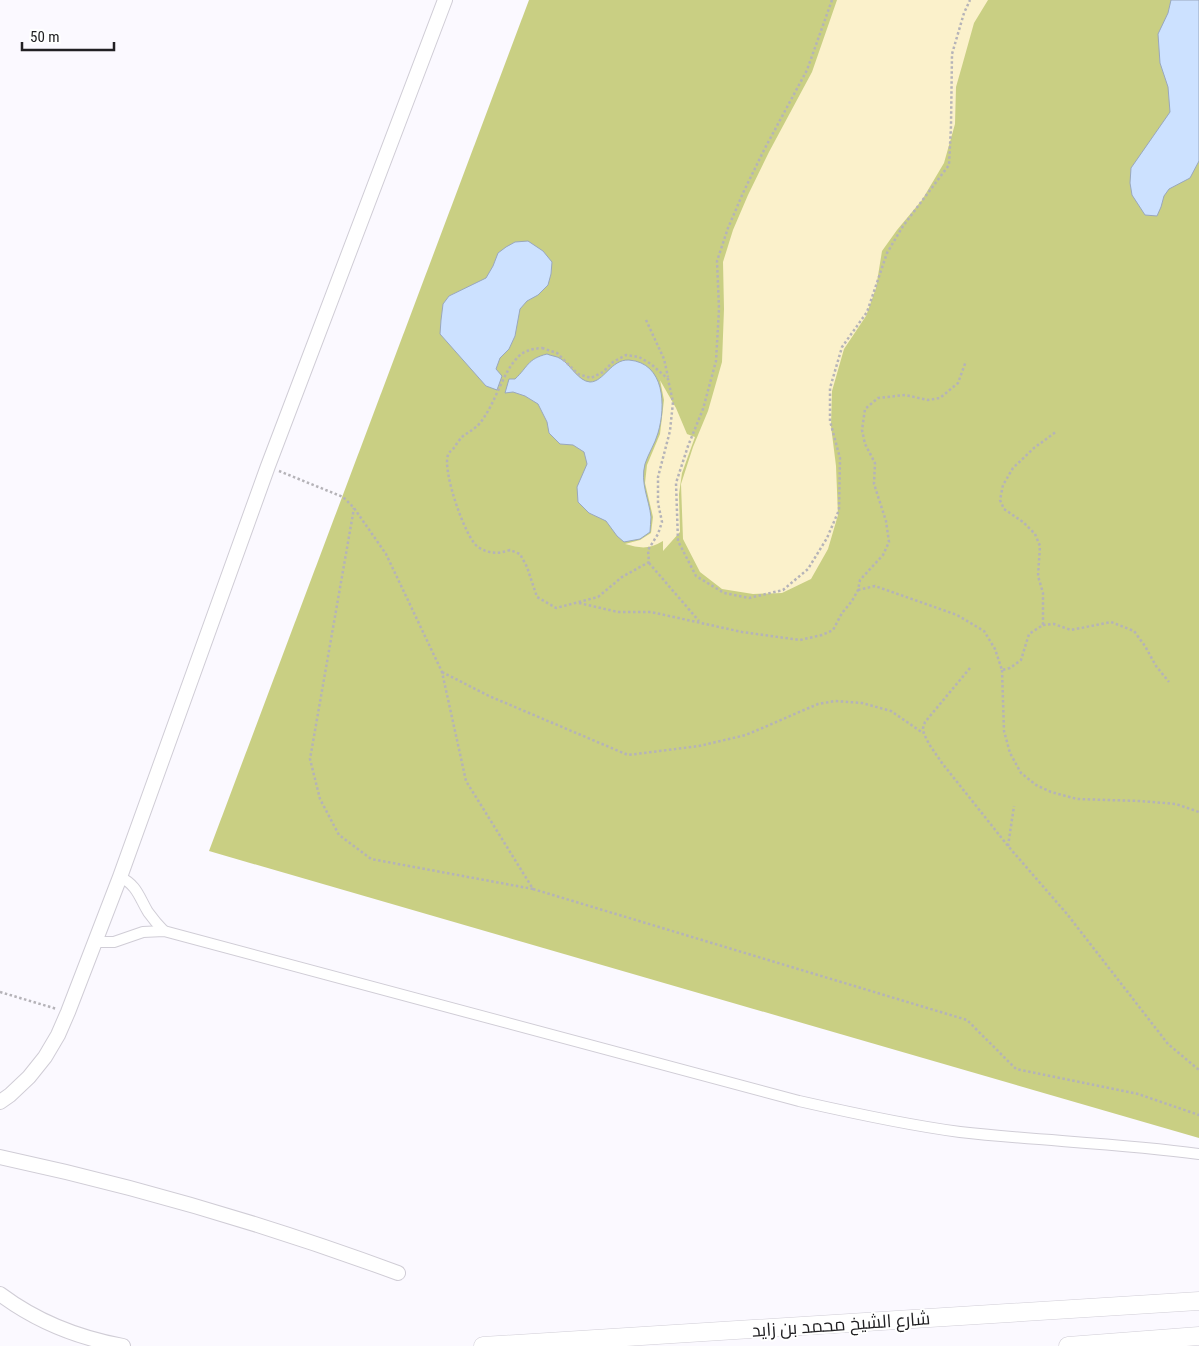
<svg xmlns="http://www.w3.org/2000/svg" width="1199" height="1346" font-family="'Roboto Condensed',Cairo,sans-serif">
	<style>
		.green { fill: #c9cf83 }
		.sand { fill: #fbf1cb }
		.water { fill: #cce1ff; stroke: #99a7bd }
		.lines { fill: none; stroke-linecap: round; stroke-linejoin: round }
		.street-casing { stroke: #d0cdd6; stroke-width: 12 }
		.secondary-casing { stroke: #d0cdd6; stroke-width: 16 }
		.highway-casing { stroke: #d0cdd6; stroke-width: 19 }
		.path { stroke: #b5b3b8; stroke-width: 2.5; stroke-dasharray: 2.5 2.5; stroke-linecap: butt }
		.street { stroke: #fff; stroke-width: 10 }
		.secondary { stroke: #fff; stroke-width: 14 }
		.highway { stroke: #fff; stroke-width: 18 }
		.labels { text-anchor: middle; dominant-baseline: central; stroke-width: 4; stroke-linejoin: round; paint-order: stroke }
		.street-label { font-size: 18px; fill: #212023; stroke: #fff }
	</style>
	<rect width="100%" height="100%" fill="#fbf9ff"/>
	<polygon class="green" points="529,0 1199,0 1199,1138 209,851"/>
	<g class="sand">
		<polygon points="837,0 988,0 974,23 962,66 956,87 955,124 944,163 922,200 897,230 882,251 876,288 866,316 844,349 832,391 831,426 836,466 838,515 828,549 811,579 782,593 753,594 722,589 700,572 683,539 681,484 693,447 708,411 722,362 724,309 723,262 733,230 748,195 769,152 812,72"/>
		<path d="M653,368L676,408L687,434L695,437L682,473L679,494L680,532L663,551V541C648,550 640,548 625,544L640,540L651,533L653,517L645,483L647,465L660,434L664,400L660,380Z"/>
	</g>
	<g class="water">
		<polygon points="1171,0 1199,0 1199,161 1190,178 1169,189 1164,196 1161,207 1157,216 1145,215 1132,195 1130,183 1131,168 1170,112 1168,87 1160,63 1158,34 1168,13"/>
		<polygon points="528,241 543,251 552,262 551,274 548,285 538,295 527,301 520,309 515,336 509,349 500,358 496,369 502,376 497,390 486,386 440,334 441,320 443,304 449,296 486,278 493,266 498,253 506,247 515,242"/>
		<path d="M547,354C551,356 557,356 561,359C571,365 578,381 590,382C604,382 611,359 629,360C665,363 666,406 658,433C655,444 648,454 645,464C640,483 649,499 651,517C651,522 650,527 650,532L640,539L624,542L617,536L606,521L589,513L578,502L577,487L587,464L584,452L573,445L560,444L549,433L547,422L538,404L525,396L513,392L505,393L509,379H515C528,367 527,359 547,354Z"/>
	</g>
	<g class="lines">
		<g class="street-casing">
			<g id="street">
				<path d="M120,877C137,885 139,897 148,912C153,919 158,925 164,931"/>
				<path d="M96,942H114L143,932L164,931L799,1101C852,1113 906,1125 960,1132C1039,1141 1120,1143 1199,1154"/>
			</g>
		</g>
		<g class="secondary-casing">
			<g id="secondary">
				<polyline points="0,1102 10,1095 29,1077 45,1057 58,1035 68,1012 120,877 268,466 445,0"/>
				<path d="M0,1157C136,1186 268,1225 398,1273"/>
				<path d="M0,1294C36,1321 79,1338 123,1346"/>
			</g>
		</g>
		<g class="highway-casing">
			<g id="highway">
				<polyline points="483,1346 1199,1301"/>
				<polyline points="1068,1346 1199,1336"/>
			</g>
		</g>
		<g class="path">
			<polyline points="832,0 807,70 764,150 743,193 728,228 717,261 719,309 716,361 703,409 688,446 676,483 678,541 696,576 724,593 749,598 783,590 808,569 827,538 839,510 840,458 830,421 830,388 842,347 867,312 887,253 903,226 949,165 951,126 952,54 964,13 970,0"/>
			<polyline points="646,320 664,359 668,377"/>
			<path d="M542,348L557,353L578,374L591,378L603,372L613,362L626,355L639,357L651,364L668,379L673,402L670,431L658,477V503L662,522L658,534L648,550L649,562L622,577L598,597L556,608L537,597L527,567L520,554L510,550C498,554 489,554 478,547C465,538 442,470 448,455C449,452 451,451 453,449C456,445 459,440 462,437C468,432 475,429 480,423C496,403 502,373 518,357C525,350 532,349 542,348Z"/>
			<polyline points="279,471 343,497 354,508 386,554 442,672 466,781 533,889 371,859 339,835 320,799 310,759 354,508"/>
			<polyline points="649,563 699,621"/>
			<polyline points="858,590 875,586 957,615 984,631 995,649 1002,670 1010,668 1021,660 1029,634 1043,625 1043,593 1038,576 1040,546 1035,534 1023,522 1004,509 1000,500 1003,485 1013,468 1034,448 1057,431"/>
			<polyline points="579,603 618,612 651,612 742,632 800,640 822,635 833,630 842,613 852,601 858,590 860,580 883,555 889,542 886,521 874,484 875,463 865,444 862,430 865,409 878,398 905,395 928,400 940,398 958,383 966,361"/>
			<polyline points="1043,625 1054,624 1071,630 1111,622 1134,631 1145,646 1156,666 1169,682"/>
			<polyline points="970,668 925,722 923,728 924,734 929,744 942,763 1008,846 1067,914 1168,1044 1199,1070"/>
			<polyline points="1002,670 1004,731 1010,753 1021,773 1036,785 1051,792 1077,799 1140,801 1176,804 1199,812"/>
			<polyline points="442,672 489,696 628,755 699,746 746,735 818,704 835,701 862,703 891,711 923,733"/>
			<polyline points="1008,846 1014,806"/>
			<polyline points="533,889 967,1020 1016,1069 1138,1094 1199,1115"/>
			<polyline points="0,992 57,1009"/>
		</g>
		<use href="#street" class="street"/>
		<use href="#secondary" class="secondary"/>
		<use href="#highway" class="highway"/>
	</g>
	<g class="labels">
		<g class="street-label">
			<text transform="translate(841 1324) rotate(-4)">شارع الشيخ محمد بن زايد</text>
		</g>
	</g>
	<path d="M22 42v8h92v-8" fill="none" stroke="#212023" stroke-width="2.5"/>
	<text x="30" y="42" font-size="15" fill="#212023" stroke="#ffffff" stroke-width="4" paint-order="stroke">50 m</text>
</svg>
